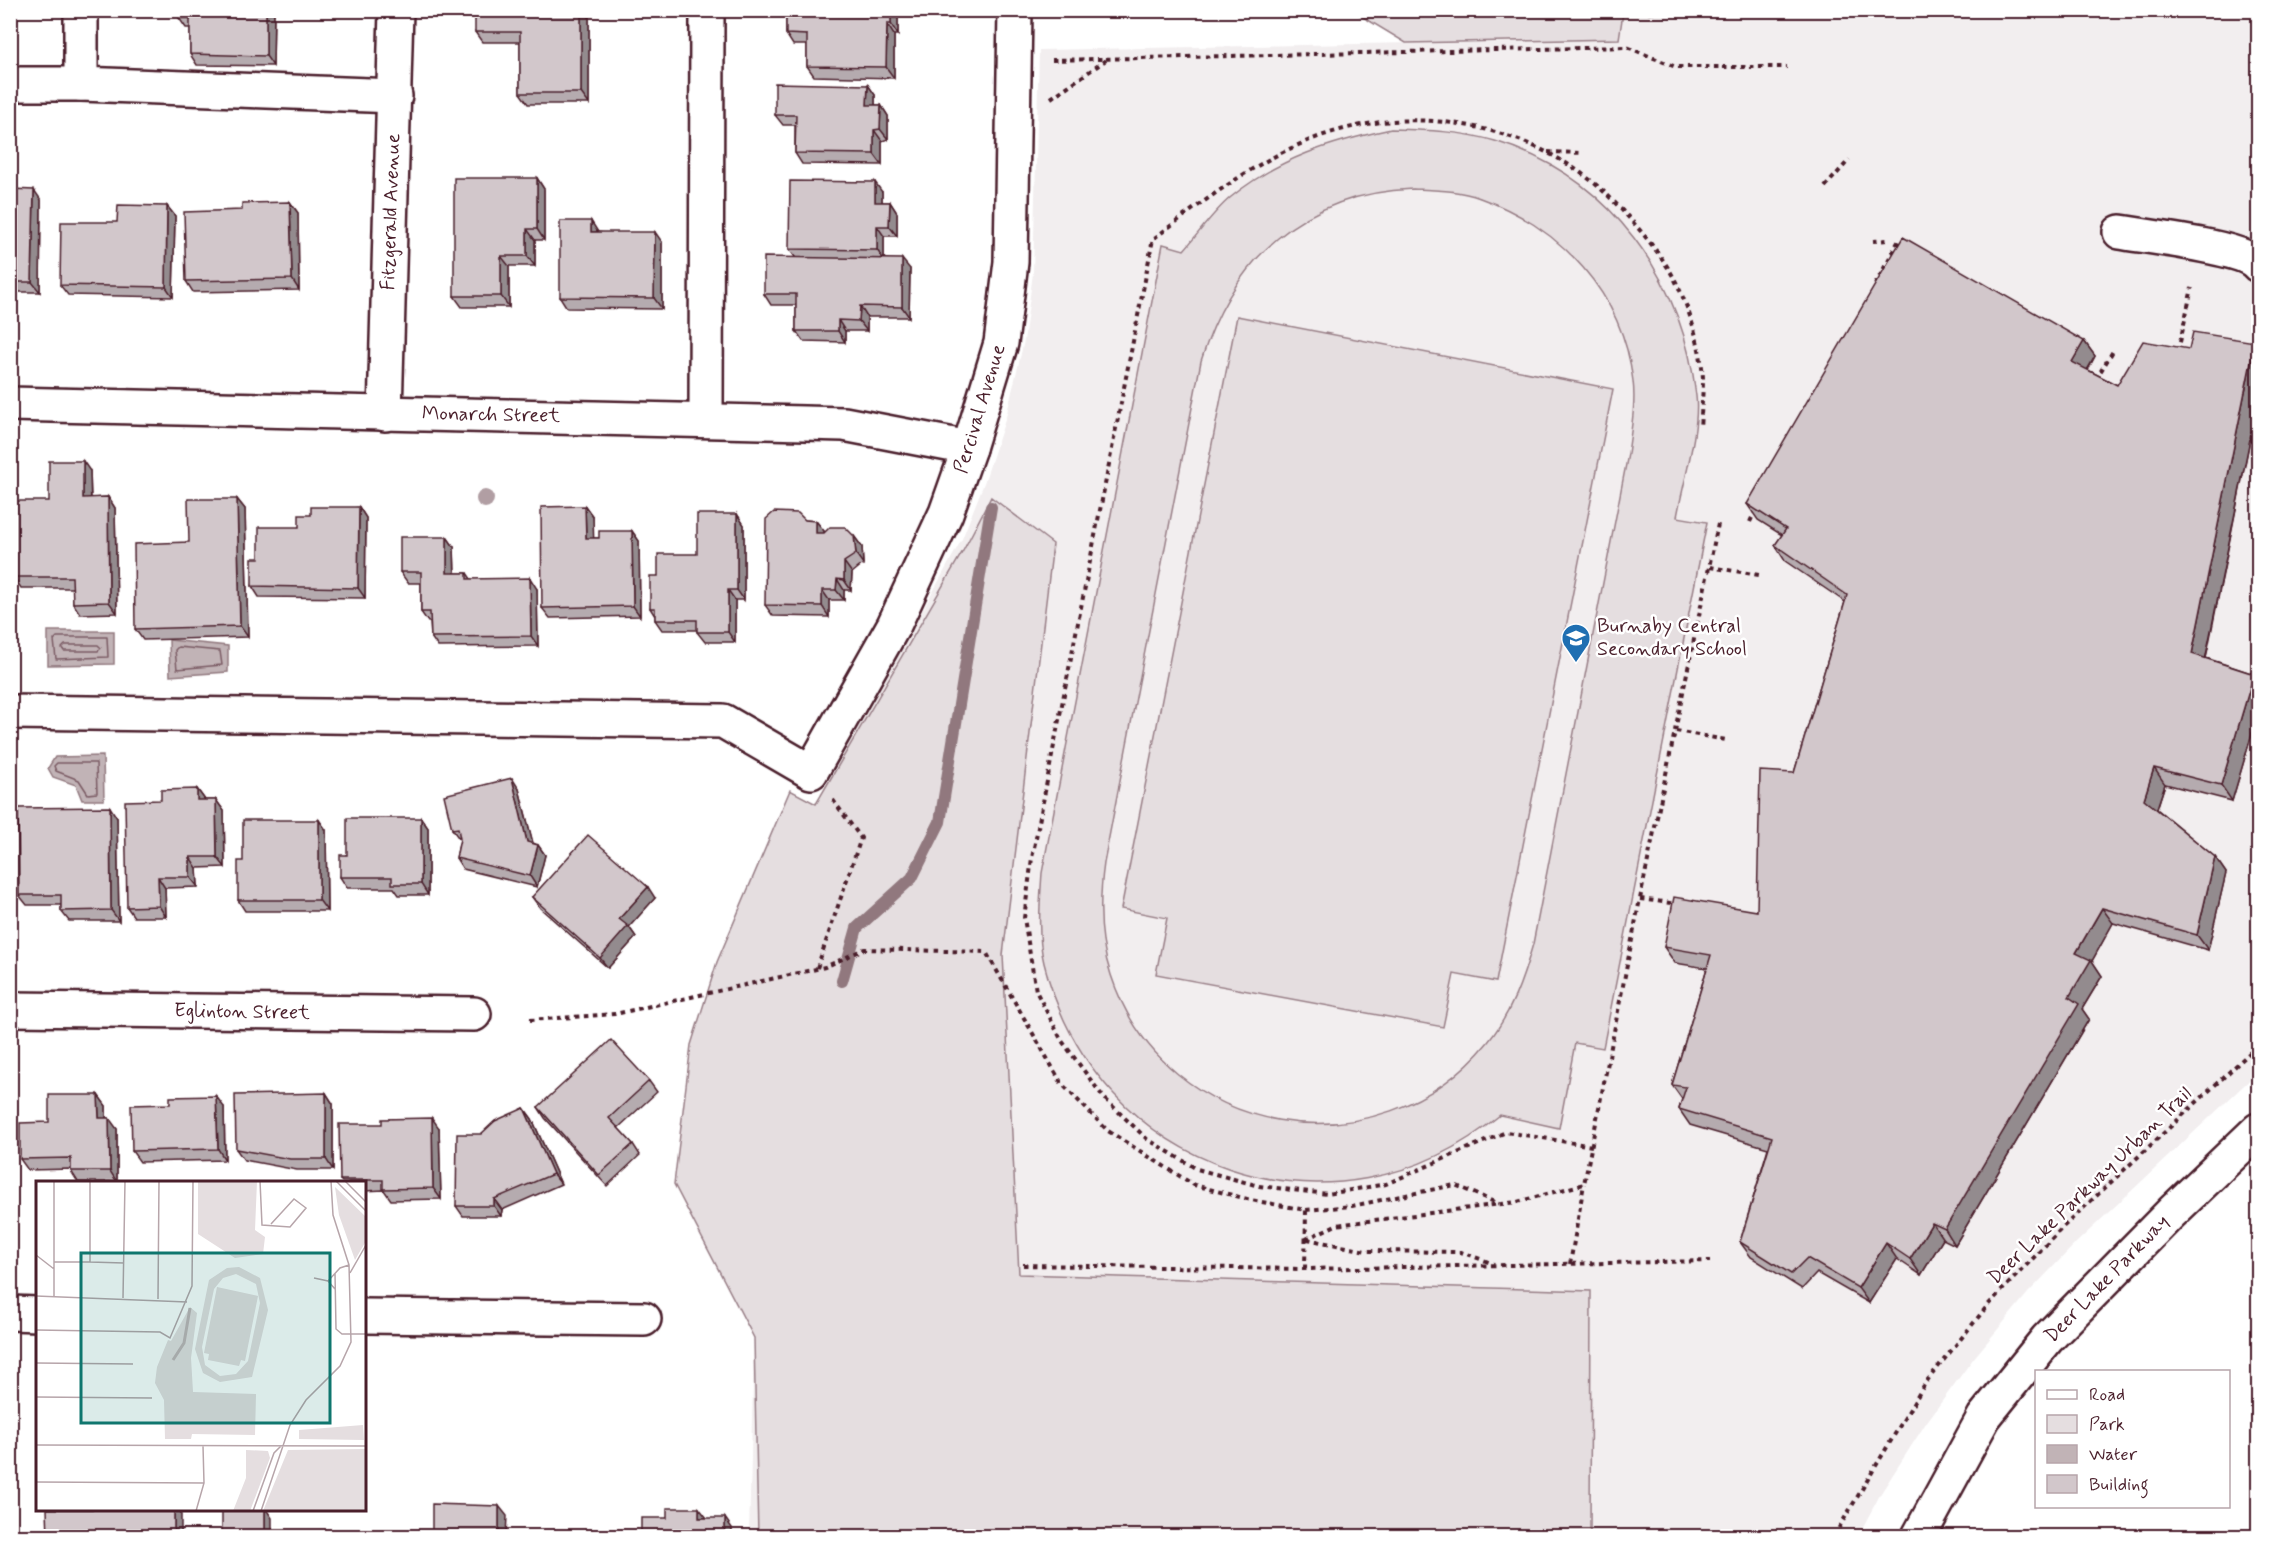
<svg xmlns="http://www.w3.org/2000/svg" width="2269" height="1547" font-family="Mynerve,sans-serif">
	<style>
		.built { fill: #f2eeef }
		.green { fill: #e5dee0; stroke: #987e86; stroke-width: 1.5; fill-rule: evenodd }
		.water { fill: #c1b3b6; stroke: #91787e; stroke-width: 1.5 }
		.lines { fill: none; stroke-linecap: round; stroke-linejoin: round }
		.shore { stroke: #7a5a63; stroke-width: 1.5 }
		.stream { stroke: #91787e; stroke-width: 12 }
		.minor-casing { stroke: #4a1f2b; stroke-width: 38 }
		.major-casing { stroke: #4a1f2b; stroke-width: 38 }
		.path { stroke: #4a1f2b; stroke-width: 4; stroke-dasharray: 4.5 4.5; stroke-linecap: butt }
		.minor { stroke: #fff; stroke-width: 33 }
		.major { stroke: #fff; stroke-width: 33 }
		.tree { fill: #b19ea3 }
		.wall { fill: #b5abaf; stroke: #4a1f2b; stroke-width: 1.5 }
		.shaded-wall { fill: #938b8e; stroke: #4a1f2b; stroke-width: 1.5 }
		.building { fill: #d2c7cb; stroke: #4a1f2b; stroke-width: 1.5 }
		.labels { text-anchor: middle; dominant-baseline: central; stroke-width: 5; stroke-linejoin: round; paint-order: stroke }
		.street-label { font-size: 20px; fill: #4a1f2b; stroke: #fff }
		.poi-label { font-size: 20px; fill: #4a1f2b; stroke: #fff; text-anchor: start }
		.inset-river { fill: none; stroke: #c1b3b6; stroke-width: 3 }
		.inset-road { fill: none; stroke: #b7a5aa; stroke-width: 1.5 }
		.view { fill: #0f766e; fill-opacity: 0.15; stroke: #0f766e; stroke-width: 3 }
		.inset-edge { fill: none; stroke: #4a1f2b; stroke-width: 3 }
	</style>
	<rect width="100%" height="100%" fill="#fff"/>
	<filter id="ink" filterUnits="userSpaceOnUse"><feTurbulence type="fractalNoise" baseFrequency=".0167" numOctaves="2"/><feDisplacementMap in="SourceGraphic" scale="12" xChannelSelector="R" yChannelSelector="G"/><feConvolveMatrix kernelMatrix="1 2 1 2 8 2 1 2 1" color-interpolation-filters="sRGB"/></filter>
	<g filter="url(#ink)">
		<polygon class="built" points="1658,10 2258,11 2258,1072 2076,1243 2028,1293 1973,1359 1926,1423 1881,1493 1858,1536 749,1536 754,1338 674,1184 691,1045 717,962 790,790 816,804 962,539 984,483 1006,417 1024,341 1033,273 1039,50 1619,39 1623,13 1658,13"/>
		<g class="green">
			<polygon points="1353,11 1660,10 1660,11 1658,13 1623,13 1619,39 1406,43"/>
			<path d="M1391,129C1426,130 1461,131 1495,141C1610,176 1683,279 1696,396C1700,429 1683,483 1677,517L1707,522L1603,1048L1575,1043L1559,1128L1500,1115C1336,1252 1096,1172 1044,963C1037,934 1040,902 1042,873L1163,244L1184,250C1199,233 1213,212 1231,197C1279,158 1331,142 1391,129ZM1413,189C1435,190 1459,190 1480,198C1561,227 1623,294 1633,381C1636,404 1631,430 1628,454L1533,944C1523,979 1511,1014 1488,1042C1380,1175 1165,1140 1111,975C1099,940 1099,899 1104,863L1201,361C1233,259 1303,193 1413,189Z"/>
			<polygon points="1237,316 1613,389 1496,982 1454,974 1443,1027 1156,974 1167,918 1121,909"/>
			<polygon points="991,497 1053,544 1003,955 1019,1274 1591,1291 1590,1536 758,1536 754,1338 674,1184 691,1045 717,962 790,790 816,804 963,551"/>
		</g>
		<g class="water">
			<polygon points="48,631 114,631 114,664 48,665"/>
			<polygon points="169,640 228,646 228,672 170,676"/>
			<polygon points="103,756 104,800 82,800 76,785 53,777 48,768 55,757"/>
		</g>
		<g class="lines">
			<g class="shore">
				<polygon points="57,637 107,637 108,657 56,659 54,640"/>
				<polygon points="65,645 98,645 101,648 98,651 64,651 62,648"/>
				<polygon points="178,647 220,651 222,665 177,669 175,650"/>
				<polygon points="57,763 96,763 97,793 88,794 79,780 56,771 54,766"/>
			</g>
			<polyline class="stream" points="842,981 857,928 912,878 940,822 991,507"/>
			<g class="minor-casing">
				<g id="minor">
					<polyline points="81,10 81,84 395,96"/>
					<polyline points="10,84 81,84"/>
					<path d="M2120,232C2148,237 2243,247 2258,265"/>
					<polyline points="10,404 844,424 969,448"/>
					<polyline points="385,414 396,10"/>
					<polyline points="706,420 707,10"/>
					<polyline points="10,712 723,721 811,772 894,625 946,513 969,448 1001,343 1011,262 1015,10"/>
					<polyline points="10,1009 474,1014"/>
					<polyline points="10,1313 38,1314"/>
					<polyline points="364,1316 644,1319"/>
				</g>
			</g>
			<g class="major-casing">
				<polyline id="major" points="1919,1536 1984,1417 2047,1339 2172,1212 2258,1130"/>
			</g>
			<g class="path">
				<polyline points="1052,60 1627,47 1676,67 1787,67"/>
				<polyline points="1051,98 1106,60"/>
				<polyline points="1548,152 1584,153"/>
				<polyline points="1825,187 1849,160"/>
				<polyline points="1873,241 1888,240"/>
				<polyline points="1875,285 1899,240"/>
				<polyline points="2178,351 2192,288"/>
				<polyline points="2096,379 2113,351"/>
				<polyline points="1750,522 1755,511"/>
				<polyline points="1710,567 1759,575"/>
				<polyline points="1676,731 1726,740"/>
				<polyline points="1640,899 1678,904"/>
				<polyline points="817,968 861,838 833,800"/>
				<polyline points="530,1020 615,1014 825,967 864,949 986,952 1062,1084 1108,1131 1194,1185 1251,1200 1306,1210 1352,1206 1455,1185 1499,1204"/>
				<path d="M1592,1146L1506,1132L1386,1184L1327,1194L1259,1186L1197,1169L1147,1139L1104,1098L1062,1041L1036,991L1024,918L1032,858L1153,239C1214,194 1273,146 1348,128C1430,108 1523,128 1589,179C1604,190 1618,206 1631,220C1647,238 1663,258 1674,278C1689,307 1701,346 1703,378C1703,395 1701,412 1700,428"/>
				<polyline points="1306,1239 1336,1225 1517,1202 1584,1184 1640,899 1718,524"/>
				<polyline points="1307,1239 1366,1251 1461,1252 1494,1264"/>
				<polyline points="1570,1264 1584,1184"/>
				<polyline points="1023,1265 1305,1269 1710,1261"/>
				<polyline points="1305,1269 1306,1210"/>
				<polyline points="1834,1536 1926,1382 1988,1305 2063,1227 2258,1045"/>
			</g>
			<use href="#minor" class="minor"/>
			<use href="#major" class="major"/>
		</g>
		<circle class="tree" cx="485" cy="499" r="9"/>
		<g class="wall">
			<polygon points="179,10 274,10 273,66 197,65 190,54 190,28 186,28 179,18"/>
			<polygon points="589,10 589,104 528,104 520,93 520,42 482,42 475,32"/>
			<polygon points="786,10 898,10 898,35 894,35 894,78 814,76 807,66 807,45 793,45 786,34"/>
			<polygon points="868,85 875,95 875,105 881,105 888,116 888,139 882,141 882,165 802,164 795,153 795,125 783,125 775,115"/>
			<polygon points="537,178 544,189 544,240 535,240 535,266 509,266 509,307 462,307 454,296"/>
			<polygon points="10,189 41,200 40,292 10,292"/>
			<polygon points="882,192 882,202 890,202 897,213 897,236 884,236 884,258 910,269 909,317 867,317 867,331 845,331 845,342 803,341 796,331 796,305 771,305 764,294 795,257 789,249"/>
			<polygon points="290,202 298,213 299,290 193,292 186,281 242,210"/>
			<polygon points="167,206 175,216 173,297 68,295 60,285 117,222"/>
			<polygon points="598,232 662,242 662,309 567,308 560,297"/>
			<polygon points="2084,341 2095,356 2088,370 2117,385 2189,349 2255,342 2259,347 2259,395 2206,658 2254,674 2259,680 2259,710 2232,801 2165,784 2157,809 2215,857 2226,873 2208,950 2113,923 2092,961 2102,976 2082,1009 2089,1019 1955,1245 1943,1239 1921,1275 1897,1259 1869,1303 1817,1273 1802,1289 1751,1257 1740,1242 1768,1148 1690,1125 1679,1109 1682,1099 1672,1085 1707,968 1675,963 1664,947 1757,911 1794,773 1845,602 1785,561 1775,545 1782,535 1758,520 1747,504"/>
			<polygon points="90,471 91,498 108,497 115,508 117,613 80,614 73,603 73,588 21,588 14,577 49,501"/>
			<polygon points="237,499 245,509 248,637 143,640 135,629"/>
			<polygon points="585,506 593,517 593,538 599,538 632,531 639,541 640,616 550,618 542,608"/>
			<polygon points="359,507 366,518 365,598 259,597 252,586 259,558 299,527 311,515"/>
			<polygon points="737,514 744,525 744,600 735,600 735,642 705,642 697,632 697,630 662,630 655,620 655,616 650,608 658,576 697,554"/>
			<polygon points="805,520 816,521 824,531 823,533 854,536 862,547 863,564 852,573 851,590 844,590 844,600 829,600 829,617 773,616 765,605"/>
			<polygon points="447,537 454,547 455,573 467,573 471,579 537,589 538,646 438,647 431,637 430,622 428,622 421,612 421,583 408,583 400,572"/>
			<polygon points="197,789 205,800 216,800 224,811 225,867 197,868 198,887 165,888 166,917 134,917 127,907 161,800"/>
			<polygon points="519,789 533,843 538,845 545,855 537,887 463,869 456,858 460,840 452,829"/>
			<polygon points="117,818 119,921 69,921 61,911 61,905 27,905 19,895"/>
			<polygon points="421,818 428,828 428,895 399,895 394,888 347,888 340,877 347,855"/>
			<polygon points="319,820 326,830 327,911 245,911 238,900"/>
			<polygon points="532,897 655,898 629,927 636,937 608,968 540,908"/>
			<polygon points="649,1081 657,1092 618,1128 633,1144 640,1155 607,1186 545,1118 538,1107"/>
			<polygon points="326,1093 333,1104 333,1170 297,1170 244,1160 236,1149"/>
			<polygon points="98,1095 106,1106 106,1118 117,1129 117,1182 78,1182 71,1171 71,1169 28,1170 20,1159 49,1122"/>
			<polygon points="170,1104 224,1107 225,1160 140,1162 132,1151"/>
			<polygon points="524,1108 532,1119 561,1184 502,1210 501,1216 463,1216 456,1206 481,1134"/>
			<polygon points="439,1128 441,1199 391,1200 384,1190 364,1191 364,1182 342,1182 340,1180"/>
		</g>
		<g class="shaded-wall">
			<polygon points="266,10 274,10 273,66 266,56"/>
			<polygon points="581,10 589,10 589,104 581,93"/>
			<polygon points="891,10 898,10 898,35 891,24"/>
			<polygon points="887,24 894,35 894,78 886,67"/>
			<polygon points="868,85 875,95 875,116 867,105"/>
			<polygon points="881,105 888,116 888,139 880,129"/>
			<polygon points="874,130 882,141 882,165 874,154"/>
			<polygon points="537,178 544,189 544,240 537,229"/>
			<polygon points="875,182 882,192 882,213 875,202"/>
			<polygon points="34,190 41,200 40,292 32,282"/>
			<polygon points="290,202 298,213 299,290 292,279"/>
			<polygon points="890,202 897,213 897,236 889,226"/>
			<polygon points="167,206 175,216 173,297 166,287"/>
			<polygon points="591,221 598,232 591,232"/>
			<polygon points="877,226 884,236 884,260 877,250"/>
			<polygon points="527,229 535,240 535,266 527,256"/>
			<polygon points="655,232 662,242 662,309 654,298"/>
			<polygon points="501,256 509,266 509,307 501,296"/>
			<polygon points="902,259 910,269 909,317 902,307"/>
			<polygon points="860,306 867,317 867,331 859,321"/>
			<polygon points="838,320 845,331 845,342 838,331"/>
			<polygon points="2084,341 2095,356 2083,377 2072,362"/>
			<polygon points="2255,342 2259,347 2259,395 2203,670 2192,654"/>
			<polygon points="83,461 90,471 91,509 83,498"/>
			<polygon points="108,497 115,508 117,613 109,602"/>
			<polygon points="237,499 245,509 248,637 240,626"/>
			<polygon points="585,506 593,517 594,549 586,538"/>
			<polygon points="359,507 366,518 365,598 358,588"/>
			<polygon points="737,514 744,525 744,600 737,590"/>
			<polygon points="816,521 824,531 823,543 816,533"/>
			<polygon points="632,531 639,541 640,616 633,606"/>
			<polygon points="854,536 862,547 863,564 856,554"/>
			<polygon points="447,537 454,547 455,584 447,573"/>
			<polygon points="844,562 852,573 851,590 844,580"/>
			<polygon points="530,578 537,589 538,646 531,636"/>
			<polygon points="837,579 844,590 844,600 836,590"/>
			<polygon points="728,590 735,600 735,642 728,632"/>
			<polygon points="822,590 829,600 829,617 822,606"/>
			<polygon points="2254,674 2259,680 2259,710 2232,801 2221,785"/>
			<polygon points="2154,768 2165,784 2155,814 2144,799"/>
			<polygon points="512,778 519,789 535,852 527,842"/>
			<polygon points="197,789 205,800 205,811 197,800"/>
			<polygon points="216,800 224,811 225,867 217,857"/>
			<polygon points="110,807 117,818 119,921 111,910"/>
			<polygon points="421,818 428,828 428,895 421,884"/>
			<polygon points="319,820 326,830 327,911 319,900"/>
			<polygon points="538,845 545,855 537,887 530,876"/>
			<polygon points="190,857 197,868 198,887 190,877"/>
			<polygon points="2215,857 2226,873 2208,950 2197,935"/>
			<polygon points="158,877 165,888 166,917 159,906"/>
			<polygon points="648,887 655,898 629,927 636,937 608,968 600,958 619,919"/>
			<polygon points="2102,908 2113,923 2092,961 2102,976 2082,1009 2089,1019 1955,1245 1945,1229 2076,953"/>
			<polygon points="326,1093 333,1104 333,1170 326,1159"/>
			<polygon points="98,1095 106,1106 106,1129 99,1118"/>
			<polygon points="216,1096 224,1107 225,1160 218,1149"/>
			<polygon points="524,1108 532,1119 561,1184 553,1174"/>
			<polygon points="109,1118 117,1129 117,1182 110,1171"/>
			<polygon points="432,1118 439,1128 441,1199 433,1188"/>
			<polygon points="494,1199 502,1210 501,1216 494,1206"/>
			<polygon points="1932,1223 1943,1239 1921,1275 1910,1259"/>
			<polygon points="1886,1243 1897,1259 1869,1303 1858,1288"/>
			<polygon points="499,1506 507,1516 506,1536 499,1536"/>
			<polygon points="699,1508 707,1518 699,1518"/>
			<rect x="174" y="1509" width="7" height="27"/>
			<polygon points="265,1509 266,1509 272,1518 272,1536 265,1536"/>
			<polygon points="725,1518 732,1528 732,1536 725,1536"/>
		</g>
		<g class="building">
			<polygon points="179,10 266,10 266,56 190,54 190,18 179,18"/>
			<polygon points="475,10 581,10 581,93 520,93 520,32 475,32"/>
			<polygon points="786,10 891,10 891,24 887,24 886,67 807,66 807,35 786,34"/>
			<polygon points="775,83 868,85 867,105 881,105 880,129 874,130 874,154 795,153 796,115 775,115"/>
			<polygon points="454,178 537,178 537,229 527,229 527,256 501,256 501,296 454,296"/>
			<polygon points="790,181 875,182 875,202 890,202 889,226 877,226 877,250 789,249"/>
			<polygon points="10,189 34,190 32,282 10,282"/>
			<polygon points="290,202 292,279 186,281 184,212 242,210 242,203"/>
			<polygon points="118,205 167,206 166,287 60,285 61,222 117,222"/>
			<polygon points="560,221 591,221 591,232 655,232 654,298 560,297"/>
			<polygon points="1903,237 2084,341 2072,362 2117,385 2143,341 2189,349 2193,332 2255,342 2192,654 2254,674 2221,785 2154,768 2144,799 2215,857 2197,935 2102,908 2076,953 2091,960 2069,997 2079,1004 1945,1229 1932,1223 1910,1259 1886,1243 1858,1288 1807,1258 1791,1274 1740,1242 1772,1137 1679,1109 1686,1087 1672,1085 1711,955 1664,947 1674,897 1757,911 1760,771 1794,773 1847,595 1775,545 1786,529 1747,504"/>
			<polygon points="764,257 902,259 902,307 860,306 859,321 838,320 838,331 796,331 796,294 764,294"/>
			<polygon points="49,461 83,461 83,498 108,497 109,602 73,603 72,577 14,577 13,501 49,501"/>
			<polygon points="188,499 237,499 240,626 135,629 134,544 189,542"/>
			<polygon points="585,506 586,538 599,538 599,531 632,531 633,606 542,608 541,507"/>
			<polygon points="311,507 359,507 358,588 252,586 252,558 259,558 259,527 299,527 299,515 311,515"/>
			<polygon points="774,512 798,513 805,520 816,521 816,533 824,533 830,527 845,527 854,536 856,554 844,562 844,580 837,579 836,590 822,590 822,606 765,605 766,519"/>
			<polygon points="697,514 737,514 737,590 728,590 728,632 697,632 697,620 655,620 655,608 650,608 650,576 658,576 658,554 697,554"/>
			<polygon points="400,537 447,537 447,573 467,573 467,579 530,578 531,636 431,637 430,612 421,612 421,572 400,572"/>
			<polygon points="512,778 527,842 538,845 530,876 456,858 460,839 458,828 452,829 444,795"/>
			<polygon points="197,789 197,800 216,800 217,857 190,857 190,877 158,877 159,906 127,907 125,801 161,800 161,790"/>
			<polygon points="110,807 111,910 61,911 61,895 19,895 18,808"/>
			<polygon points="347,818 421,818 421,884 392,884 392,877 340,877 340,855 347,855"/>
			<polygon points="243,820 319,820 319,900 238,900 238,861 243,861"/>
			<polygon points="588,835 648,887 619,919 628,926 600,958 532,897"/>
			<polygon points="611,1040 649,1081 609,1118 633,1144 599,1175 538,1107"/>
			<polygon points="326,1093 326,1159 290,1159 236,1149 235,1095"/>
			<polygon points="49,1095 98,1095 99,1118 109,1118 110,1171 71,1171 71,1158 20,1159 20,1123 49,1122"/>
			<polygon points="216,1096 218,1149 132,1151 131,1105 170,1104 170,1097"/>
			<polygon points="524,1108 553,1174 494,1199 494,1206 456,1206 457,1134 481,1134 495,1121"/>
			<polygon points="432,1118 433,1188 383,1189 383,1180 340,1180 339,1124 382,1124 382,1119"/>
			<polygon points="432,1504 499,1506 499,1536 432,1536"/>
			<polygon points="667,1508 699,1508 699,1518 725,1518 725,1536 641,1536 641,1518 667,1518"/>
			<polygon points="47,1509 174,1509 174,1536 48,1536"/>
			<rect x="222" y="1509" width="43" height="27"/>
		</g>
	</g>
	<defs>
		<g id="school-pin" transform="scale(1.5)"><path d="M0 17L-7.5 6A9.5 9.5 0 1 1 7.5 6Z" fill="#1f6fb2" stroke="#fff"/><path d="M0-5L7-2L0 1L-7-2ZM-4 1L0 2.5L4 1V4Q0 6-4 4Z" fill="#fff"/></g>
	</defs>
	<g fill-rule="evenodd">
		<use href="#school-pin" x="1576" y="638"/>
	</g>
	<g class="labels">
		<g class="street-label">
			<text transform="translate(391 212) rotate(-88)">Fitzgerald Avenue</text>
			<text transform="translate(980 409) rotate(-73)">Percival Avenue</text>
			<text transform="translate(491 415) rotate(1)">Monarch Street</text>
			<text transform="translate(242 1012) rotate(1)">Eglinton Street</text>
			<text transform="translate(2090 1186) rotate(-44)">Deer Lake Parkway Urban Trail</text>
			<text transform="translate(2107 1279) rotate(-46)">Deer Lake Parkway</text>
		</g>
		<g class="poi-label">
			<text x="1597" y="626">Burnaby Central<tspan x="1597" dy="23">Secondary School</tspan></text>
		</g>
	</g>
	<g transform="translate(36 1181)">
		<rect width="330" height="330" fill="#fff"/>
		<path d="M162,0H221L219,49L229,56L227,73L199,77L162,53ZM299,6L330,36V60L319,79L303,34ZM203,86L224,97L232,129L216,196L184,201L167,192L159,168L173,99L191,87ZM200,93L220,103L224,122L212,180L200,193L184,195L169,184L166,166L178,108L187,97ZM181,106L222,115L209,180L205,179L203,185L172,179L173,173L168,172ZM154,126L161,132L155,177L157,211L220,213L219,254L156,253L155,258H129L128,219L119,202L121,186L132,159L135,160ZM327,244L328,259L263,258V249ZM330,268V330H227L252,269ZM210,269L232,270L234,277L214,330H197L210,297Z" fill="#e5dee0" fill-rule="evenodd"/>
		<path class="inset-river" d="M137,179L148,162L154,127"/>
		<path class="inset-road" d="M54,0V81L88,82M224,0L226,44L254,46L270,27L258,18L235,43M300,0L330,30M309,0L330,21M0,74L18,88M18,81H54M299,92L300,148L306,153H330M314,92L330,64M278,97L292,100L299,108M292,100L304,87L313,84M0,115L151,121M18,116V0M87,117L89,0M122,118L123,0M0,149L124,151L134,157L156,105L157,0M0,182L97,183M0,216L116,217M0,264L330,265M0,301L168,302M160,330L168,302L167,265M217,330L238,272L245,265M225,330L254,244L270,219L304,185L315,161L313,84L297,34L295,0"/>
		<path class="view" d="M45,72H294V242H45Z"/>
		<rect width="330" height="330" class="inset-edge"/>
	</g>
	<rect width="2269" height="1547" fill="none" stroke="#fff" stroke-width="36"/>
	<rect x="18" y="18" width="2233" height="1511" fill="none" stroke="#4a1f2b" stroke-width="2" filter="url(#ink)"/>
	<rect x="2035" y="1370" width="195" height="138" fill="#ffffff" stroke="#b7a5aa" stroke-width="1.5"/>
	<rect x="2047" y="1390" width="30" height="9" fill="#ffffff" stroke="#b7a5aa" stroke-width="1.5"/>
	<text x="2089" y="1400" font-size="18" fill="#4a1f2b">Road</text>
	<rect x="2047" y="1415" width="30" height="18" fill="#e5dee0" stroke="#b7a5aa" stroke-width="1.5"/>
	<text x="2089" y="1430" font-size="18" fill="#4a1f2b">Park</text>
	<rect x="2047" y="1445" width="30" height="18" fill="#c1b3b6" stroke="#b7a5aa" stroke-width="1.5"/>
	<text x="2089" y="1460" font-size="18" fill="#4a1f2b">Water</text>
	<rect x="2047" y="1475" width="30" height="18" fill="#d2c7cb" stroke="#b7a5aa" stroke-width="1.5"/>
	<text x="2089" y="1490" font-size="18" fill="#4a1f2b">Building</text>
</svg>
